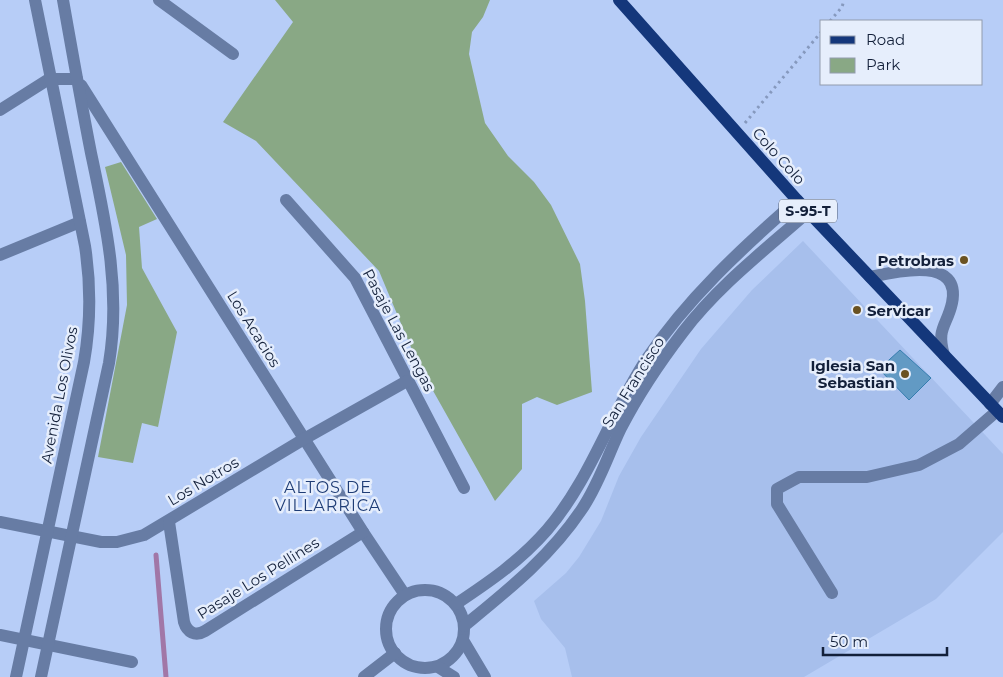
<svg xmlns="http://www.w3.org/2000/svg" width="1003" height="677" font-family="Montserrat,sans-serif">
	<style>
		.built { fill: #a7bfec }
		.green { fill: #89a885 }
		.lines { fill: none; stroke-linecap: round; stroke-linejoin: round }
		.stream { stroke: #a177a7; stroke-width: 5 }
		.building { fill: #629ac4; stroke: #357daf }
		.path { stroke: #8699be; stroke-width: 3; stroke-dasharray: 2.5 4; stroke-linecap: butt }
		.minor { stroke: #677ca4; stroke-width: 12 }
		.major { stroke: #14377b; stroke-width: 12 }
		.poi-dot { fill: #6a5222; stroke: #e6eefc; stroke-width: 2 }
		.labels { text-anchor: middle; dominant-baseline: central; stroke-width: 5; stroke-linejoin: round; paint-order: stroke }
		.shield { fill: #e6eefc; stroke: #525e74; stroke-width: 1 }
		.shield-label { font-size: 14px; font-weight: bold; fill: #13203a }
		.street-label { font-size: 15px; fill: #13203a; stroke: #e6eefc }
		.poi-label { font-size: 15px; font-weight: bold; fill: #13203a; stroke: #e6eefc; text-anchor: end }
		.neighbourhood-label { font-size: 16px; letter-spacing: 1px; fill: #1f3d76; stroke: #e6eefc }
	</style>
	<rect width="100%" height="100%" fill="#b7cdf7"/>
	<polygon class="built" points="803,241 1003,454 1003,532 936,599 804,677 572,677 565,648 541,619 534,601 566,573 579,557 601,521 619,476 641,437 701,349 752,290"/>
	<g class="green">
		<polygon points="275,0 490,0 483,17 472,32 469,54 485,123 508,156 534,182 551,205 580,264 585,301 592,392 557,405 537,397 522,404 522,469 495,501 418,364 379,271 256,141 223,122 293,22"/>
		<polygon points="121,162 157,219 139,227 142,268 177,332 158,427 142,423 133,463 98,457 127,305 126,255 105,167"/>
	</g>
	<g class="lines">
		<polyline class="stream" points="156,555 166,677"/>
	</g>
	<polygon class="building" points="900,350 931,378 909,400 879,369"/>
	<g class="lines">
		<g class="path">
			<polyline points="830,21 842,7 844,0"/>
			<polyline points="745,123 822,31"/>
		</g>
		<g class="minor">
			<polyline points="159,0 233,54"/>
			<polyline points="81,85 363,532 405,595"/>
			<polyline points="0,110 49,79 77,79"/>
			<polyline points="286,200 355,278 464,488"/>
			<polyline points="0,255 80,222"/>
			<path d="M870,277C894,272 962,255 952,303C947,326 936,328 944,355"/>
			<polyline points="990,404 1003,387"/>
			<polyline points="0,522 101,542 117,542 144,535 304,439 407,381"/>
			<path d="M169,522L184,622C187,632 195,637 205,631L363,532"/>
			<circle cx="425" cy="629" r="39"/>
			<polyline points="832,593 777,504 777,489 799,477 867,477 919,465 959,444 997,411"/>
			<path d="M456,604C489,582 520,561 547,530C590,480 610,415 646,360C687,299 742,248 797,200"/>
			<path d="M464,626C508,590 550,557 582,509C599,484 608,455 621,428C638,395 660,362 683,332C718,286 765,250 808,212"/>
			<polyline points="0,635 132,662"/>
			<polyline points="463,640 485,677"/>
			<polyline points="438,667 454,677"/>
			<path d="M16,677L84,362C91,322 91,285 85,246L35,0"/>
			<path d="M41,677L109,363C121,290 106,224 91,153C81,102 72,51 63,0"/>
			<polyline points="364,677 395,653"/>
		</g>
		<polyline class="major" points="619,0 797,200 1003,417"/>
	</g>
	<g class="poi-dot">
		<circle cx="964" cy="260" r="5"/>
		<circle cx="857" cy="310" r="5"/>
		<circle cx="905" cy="374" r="5"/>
	</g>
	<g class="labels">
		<rect class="shield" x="779" y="199.5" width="58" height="23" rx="4"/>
		<g class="shield-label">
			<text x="808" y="211">S-95-T</text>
		</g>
		<g class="street-label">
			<text transform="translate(779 156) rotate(48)">Colo Colo</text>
			<text transform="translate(254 329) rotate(58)">Los Acacios</text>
			<text transform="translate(399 330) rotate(62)">Pasaje Las Lengas</text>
			<text transform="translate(633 382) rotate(-58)">San Francisco</text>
			<text transform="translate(59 395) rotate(-79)">Avenida Los Olivos</text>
			<text transform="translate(203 481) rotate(-31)">Los Notros</text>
			<text transform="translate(258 578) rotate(-32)">Pasaje Los Pellines</text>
		</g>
		<g class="poi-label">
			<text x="954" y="260">Petrobras</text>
			<text x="867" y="310" text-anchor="start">Servicar</text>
			<text x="895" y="365">Iglesia San<tspan x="895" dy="17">Sebastian</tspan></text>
		</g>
		<g class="neighbourhood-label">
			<text x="328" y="487">ALTOS DE<tspan x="328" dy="18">VILLARRICA</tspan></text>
		</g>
	</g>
	<rect x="820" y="20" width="162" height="65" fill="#e6eefc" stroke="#929cae"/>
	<rect x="830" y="36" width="25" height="8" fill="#14377b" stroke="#929cae"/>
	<text x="866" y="45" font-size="15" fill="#13203a">Road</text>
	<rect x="830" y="58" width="25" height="15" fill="#89a885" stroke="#929cae"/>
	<text x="866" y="70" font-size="15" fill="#13203a">Park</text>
	<path d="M823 647v8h124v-8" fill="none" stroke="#13203a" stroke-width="2.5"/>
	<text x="830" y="647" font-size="15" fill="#13203a" stroke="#e6eefc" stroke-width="4" paint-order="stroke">50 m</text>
</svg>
